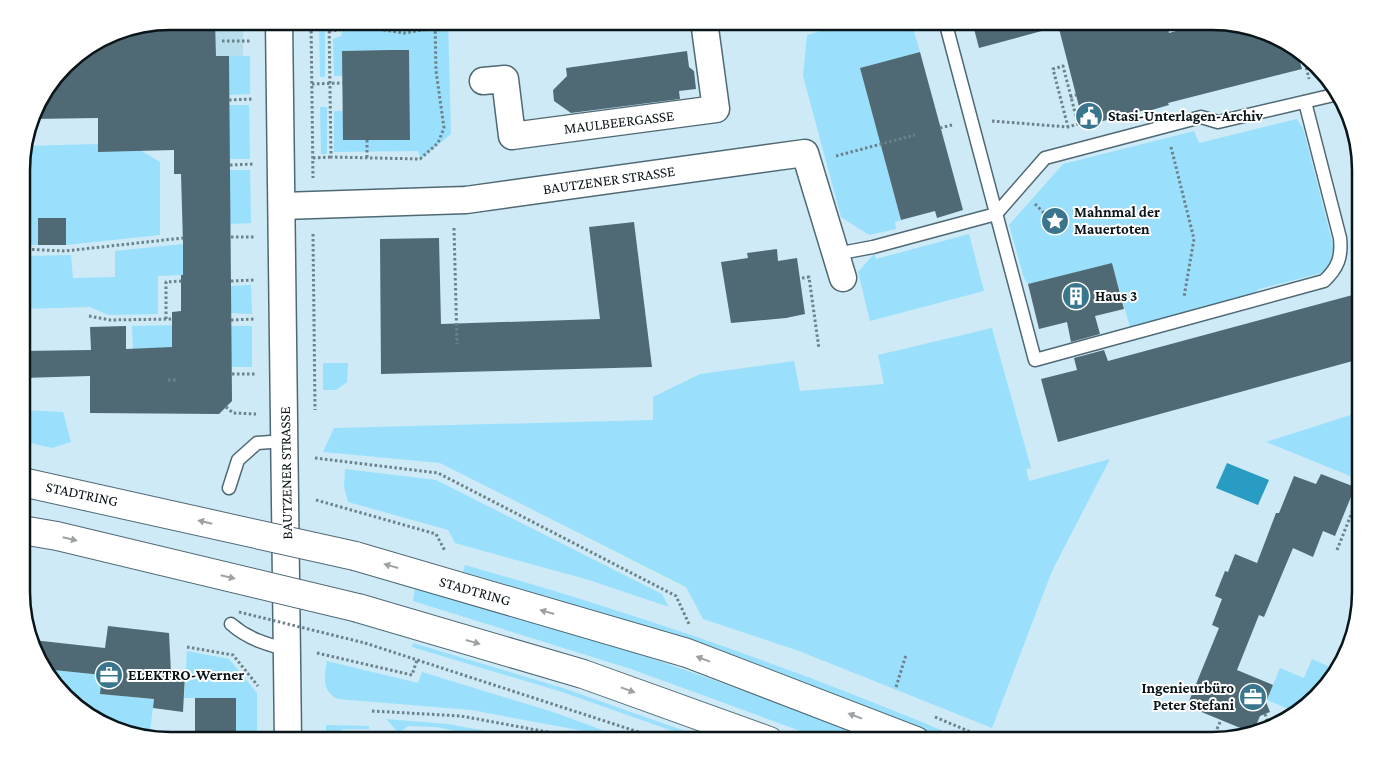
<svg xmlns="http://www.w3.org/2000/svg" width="1382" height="762" font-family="'Crimson Pro',serif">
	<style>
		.built { fill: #b8deed }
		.green { fill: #9ae0fc }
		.water { fill: #289cc2 }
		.building { fill: #506a75 }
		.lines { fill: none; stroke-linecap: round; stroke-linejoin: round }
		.lane-casing { stroke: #4f6974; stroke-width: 15 }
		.street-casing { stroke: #4f6974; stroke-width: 29 }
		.primary-casing { stroke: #4f6974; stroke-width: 30 }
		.path { stroke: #6d8189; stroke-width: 3; stroke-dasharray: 2.5 2.5; stroke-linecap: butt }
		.lane { stroke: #fff; stroke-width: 12 }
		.street { stroke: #fff; stroke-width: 26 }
		.primary { stroke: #fff; stroke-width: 28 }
		.primary-bridge-casing { stroke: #4f6974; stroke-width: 30; stroke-linecap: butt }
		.path-bridge { stroke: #6d8189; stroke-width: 3; stroke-dasharray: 2.5 2.5; stroke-linecap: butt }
		.primary-bridge { stroke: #fff; stroke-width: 28 }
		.oneway { fill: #9da1a3 }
		.labels { text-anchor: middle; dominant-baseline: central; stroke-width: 4; stroke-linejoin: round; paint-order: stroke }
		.poi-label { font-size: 15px; font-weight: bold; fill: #0a1519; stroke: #fff; text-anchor: start }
		.street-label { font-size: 15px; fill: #0a1519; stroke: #fff }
		.rim { fill: none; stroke: #0a1519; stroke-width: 2.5 }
	</style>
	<rect width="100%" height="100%" fill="#cdeaf6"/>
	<polygon class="built" points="170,21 243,21 243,56 179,57"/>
	<g class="green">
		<polygon points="319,21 325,21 325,77 320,77"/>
		<polygon points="338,21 448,21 451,134 421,159 418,151 334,152 334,111 343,111 343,140 410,139 409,50 342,51 343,76 334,76 333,39 341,36 343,30"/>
		<polygon points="854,21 911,21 920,52 860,68 875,124 910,115 921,155 886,165 901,220 895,222 896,229 869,235 841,217 803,76 807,35"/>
		<polygon points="229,56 250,56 250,94 229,95"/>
		<polygon points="229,105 249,105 250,159 229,159"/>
		<polygon points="320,107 327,107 327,154 321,154"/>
		<polygon points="1297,119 1303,128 1334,249 1332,261 1325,272 1259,289 1252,295 1130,327 1112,264 1028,284 1024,278 1009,225 1063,164 1194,131 1199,143"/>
		<polygon points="98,144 140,150 160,162 160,235 66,245 66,218 38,218 38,245 23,245 24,146"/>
		<polygon points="229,170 250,170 251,223 230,224"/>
		<polygon points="969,234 984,291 870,321 858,272 874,254 876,259"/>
		<polygon points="183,244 183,275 158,276 158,314 108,315 90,307 22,309 22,256 71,255 73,278 115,277 115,251"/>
		<polygon points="251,285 252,314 231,313 231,286"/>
		<polygon points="181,325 182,347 133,349 132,326"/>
		<rect x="231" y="326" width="21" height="41"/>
		<polygon points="992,328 1031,468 1026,469 1029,481 1110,459 1052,571 992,728 799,651 703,619 686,587 440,463 323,452 334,428 653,420 653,397 700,374 794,361 800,391 884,384 878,355"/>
		<polygon points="323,363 348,363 347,382 336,390 323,390"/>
		<polygon points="22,410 63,412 71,442 52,448 22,441"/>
		<polygon points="1360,412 1360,480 1266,442"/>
		<polygon points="345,469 436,480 662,594 669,607 589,580 455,543 448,530 348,502 344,487"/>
		<path d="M465,565C635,613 804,671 967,741H950L894,717L690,641L463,572Z"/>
		<path d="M415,587C467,602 520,616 572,632C675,665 776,702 877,741H828L631,669L413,601Z"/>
		<polygon points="413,643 563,688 713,741 701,741 562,692 412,647"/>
		<polygon points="187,651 229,659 257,693 257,741 236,741 195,698 184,698"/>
		<polygon points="1312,659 1337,670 1295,712 1267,700 1280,668 1304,678"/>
		<path d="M327,661L418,683L422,672L556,713L627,739L471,710L338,699C322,692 324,677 327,661Z"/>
		<polygon points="44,669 102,675 101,694 154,699 150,731 142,733 96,721 47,675"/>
		<polygon points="386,719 448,724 540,741 507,741 436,727 408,726 399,733"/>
		<polygon points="326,725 369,726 369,729 342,729 342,741 326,741"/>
	</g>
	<polygon class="water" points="1227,463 1269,480 1258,505 1216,488"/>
	<g class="building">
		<polygon points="170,21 215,21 216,56 229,56 232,401 219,414 90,413 90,376 22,378 22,351 91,350 90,327 126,326 126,349 172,347 172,312 181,311 181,275 183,275 183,244 181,174 174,174 174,150 98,152 98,118 32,119 37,104 72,58 114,32"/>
		<polygon points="972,21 1048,21 1049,29 979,48"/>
		<polygon points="1057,21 1167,21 1169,33 1212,21 1286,41 1297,52 1302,69 1168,103 1169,105 1145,112 1145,110 1084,126"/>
		<polygon points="389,50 409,50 410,140 343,140 342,51"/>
		<polygon points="687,51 689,67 694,71 696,89 679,91 680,99 571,113 554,101 553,90 567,76 566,68"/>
		<polygon points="920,52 963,210 937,218 935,211 901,220 860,68"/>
		<rect x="38" y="218" width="28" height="27"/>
		<polygon points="634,222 652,367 381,374 380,239 439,238 441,324 600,319 589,227"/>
		<polygon points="777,249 778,261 797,258 805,314 786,318 731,323 721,262 748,258 747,253"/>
		<polygon points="1112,263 1124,309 1095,316 1100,334 1071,342 1067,322 1039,329 1028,284"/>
		<polygon points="1360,293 1360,359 1058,442 1041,379 1077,370 1074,358 1104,350 1108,361"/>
		<polygon points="1321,474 1355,487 1335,536 1323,531 1313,557 1293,548 1264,617 1259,615 1237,670 1273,685 1266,702 1270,712 1260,716 1254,730 1250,732 1187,706 1219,628 1212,625 1222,599 1215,596 1225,571 1228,572 1235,554 1257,563 1276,513 1279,513 1294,476 1316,484"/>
		<polygon points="108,626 169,633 171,673 185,674 183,712 153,708 154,699 100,694 102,675 44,669 33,640 105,648"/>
		<rect x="195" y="698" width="41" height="43"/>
	</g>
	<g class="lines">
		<g class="lane-casing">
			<g id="lane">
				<path d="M945,21L1035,360L1324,281C1338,268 1342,257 1340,238L1305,102"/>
				<polyline points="836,254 873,247 996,214 1045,158 1201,117 1218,122 1338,94"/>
				<polyline points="229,488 238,460 257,443 285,441"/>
				<path d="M231,624C248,639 266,644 288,650"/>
			</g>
		</g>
		<g class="street-casing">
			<g id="street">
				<polyline points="279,21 288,741"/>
				<polyline points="483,81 505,79 512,136 716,109 704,21"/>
				<polyline points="282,206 466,200 805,153 843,278"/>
			</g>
		</g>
		<g class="primary-casing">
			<g id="primary">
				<polyline points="355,556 687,653 916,741"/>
				<polyline points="358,608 583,674 769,741"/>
			</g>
		</g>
		<g class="path">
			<polyline points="311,21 313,178"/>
			<polyline points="329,21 331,157 420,159 438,143 444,128 436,71 435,21"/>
			<polyline points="329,31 364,27 404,33 435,28"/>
			<polyline points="222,41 252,41"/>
			<polyline points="1304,58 1309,79"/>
			<polyline points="312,84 343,83"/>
			<polyline points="1070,97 1076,95"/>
			<polyline points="229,100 253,99"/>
			<polyline points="992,121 1068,127 1078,124 1063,66 1053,69 1068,127"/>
			<polyline points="940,128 952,125"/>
			<polyline points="367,140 367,158"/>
			<polyline points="1171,147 1194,239 1184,297"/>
			<polyline points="836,156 915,135"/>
			<polyline points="313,158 331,157"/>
			<polyline points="230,165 254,164"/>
			<polyline points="1035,204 1054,223"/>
			<polyline points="454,228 457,344"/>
			<polyline points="313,234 315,410"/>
			<polyline points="231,237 255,237"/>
			<polyline points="22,249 65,251 183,238"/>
			<polyline points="802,278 809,277 819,349"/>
			<polyline points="231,281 255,280"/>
			<polyline points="89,316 110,320 172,319"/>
			<polyline points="166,319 166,282 181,281"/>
			<polyline points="231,320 255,319"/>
			<polyline points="232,374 256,374"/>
			<polyline points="168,380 176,380"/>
			<polyline points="226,407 233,413 256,414"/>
			<polyline points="315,458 438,473 676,596 689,624"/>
			<polyline points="316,500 436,534 445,551"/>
			<polyline points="1337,550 1360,492"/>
			<polyline points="365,643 666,741"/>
			<polyline points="187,647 233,655 258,686"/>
			<polyline points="317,653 412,675 417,660"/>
			<polyline points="896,687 906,655"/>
			<polyline points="372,711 461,716 596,741"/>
			<polyline points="1265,714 1269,726"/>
			<polyline points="935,717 992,741"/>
			<polyline points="1217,729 1221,720"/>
		</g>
		<use href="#lane" class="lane"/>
		<use href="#street" class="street"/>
		<use href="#primary" class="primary"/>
		<g class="primary-bridge-casing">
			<g id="primary-bridge">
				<polyline points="22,482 355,556"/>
				<polyline points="22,530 57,536 358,608"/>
			</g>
		</g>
		<polyline class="path-bridge" points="239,612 365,643"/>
		<use href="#primary-bridge" class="primary-bridge"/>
	</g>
	<defs><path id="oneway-solid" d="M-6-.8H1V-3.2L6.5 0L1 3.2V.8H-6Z" transform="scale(1.25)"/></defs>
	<g class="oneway">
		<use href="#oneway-solid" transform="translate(205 522) rotate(-167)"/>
		<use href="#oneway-solid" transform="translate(70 539) rotate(13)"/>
		<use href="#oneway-solid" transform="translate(391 566) rotate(-164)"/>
		<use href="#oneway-solid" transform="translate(228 577) rotate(13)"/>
		<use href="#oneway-solid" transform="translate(547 612) rotate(-164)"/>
		<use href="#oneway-solid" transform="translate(473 642) rotate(16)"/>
		<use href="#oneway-solid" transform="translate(703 659) rotate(-159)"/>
		<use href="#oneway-solid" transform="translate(628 690) rotate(20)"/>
		<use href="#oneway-solid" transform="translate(855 716) rotate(-159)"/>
	</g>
	<defs>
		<g id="civic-disc" transform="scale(1.4375)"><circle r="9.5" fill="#39758c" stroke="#fff"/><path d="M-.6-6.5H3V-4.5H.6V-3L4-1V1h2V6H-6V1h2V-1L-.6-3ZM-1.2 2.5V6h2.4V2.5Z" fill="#fff"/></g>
		<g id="sight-disc" transform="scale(1.4375)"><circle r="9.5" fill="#39758c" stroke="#fff"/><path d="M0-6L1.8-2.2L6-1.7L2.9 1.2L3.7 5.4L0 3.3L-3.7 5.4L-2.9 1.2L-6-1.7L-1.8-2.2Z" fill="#fff"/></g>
		<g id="building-disc" transform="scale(1.4375)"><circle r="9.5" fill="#39758c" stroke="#fff"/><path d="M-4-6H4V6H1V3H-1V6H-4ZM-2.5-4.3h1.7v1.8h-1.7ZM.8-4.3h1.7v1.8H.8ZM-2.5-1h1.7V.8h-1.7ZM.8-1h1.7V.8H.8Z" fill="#fff"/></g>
		<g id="office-disc" transform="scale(1.4375)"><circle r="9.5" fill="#39758c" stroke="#fff"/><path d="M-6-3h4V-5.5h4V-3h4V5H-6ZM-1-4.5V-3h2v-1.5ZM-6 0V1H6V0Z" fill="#fff"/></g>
	</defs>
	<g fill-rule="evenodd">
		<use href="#civic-disc" x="1089" y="116"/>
		<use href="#sight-disc" x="1055" y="221"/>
		<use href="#building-disc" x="1076" y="296"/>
		<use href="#office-disc" x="109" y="675"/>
		<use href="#office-disc" x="1253" y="697"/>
	</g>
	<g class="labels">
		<g class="poi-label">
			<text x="1108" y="116">Stasi-Unterlagen-Archiv</text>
			<text x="1074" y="212">Mahnmal der<tspan x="1074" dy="17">Mauertoten</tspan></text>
			<text x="1095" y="296">Haus 3</text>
			<text x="128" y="675">ELEKTRO-Werner</text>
			<text x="1234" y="688" text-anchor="end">Ingenieurbüro<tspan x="1234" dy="17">Peter Stefani</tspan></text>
		</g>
		<g class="street-label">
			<text transform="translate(619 122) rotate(-7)">MAULBEERGASSE</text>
			<text transform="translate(609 180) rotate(-8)">BAUTZENER STRASSE</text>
			<text transform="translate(286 473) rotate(-91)">BAUTZENER STRASSE</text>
			<text transform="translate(82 494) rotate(12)">STADTRING</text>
			<text transform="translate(475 591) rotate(16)">STADTRING</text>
		</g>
	</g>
	<path d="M0 0H1382V762H0ZM170 30H1212A140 140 0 0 1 1352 170V592A140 140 0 0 1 1212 732H170A140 140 0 0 1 30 592V170A140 140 0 0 1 170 30Z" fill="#fff" fill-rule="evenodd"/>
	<path class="rim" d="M170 30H1212A140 140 0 0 1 1352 170V592A140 140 0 0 1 1212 732H170A140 140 0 0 1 30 592V170A140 140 0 0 1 170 30Z"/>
</svg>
